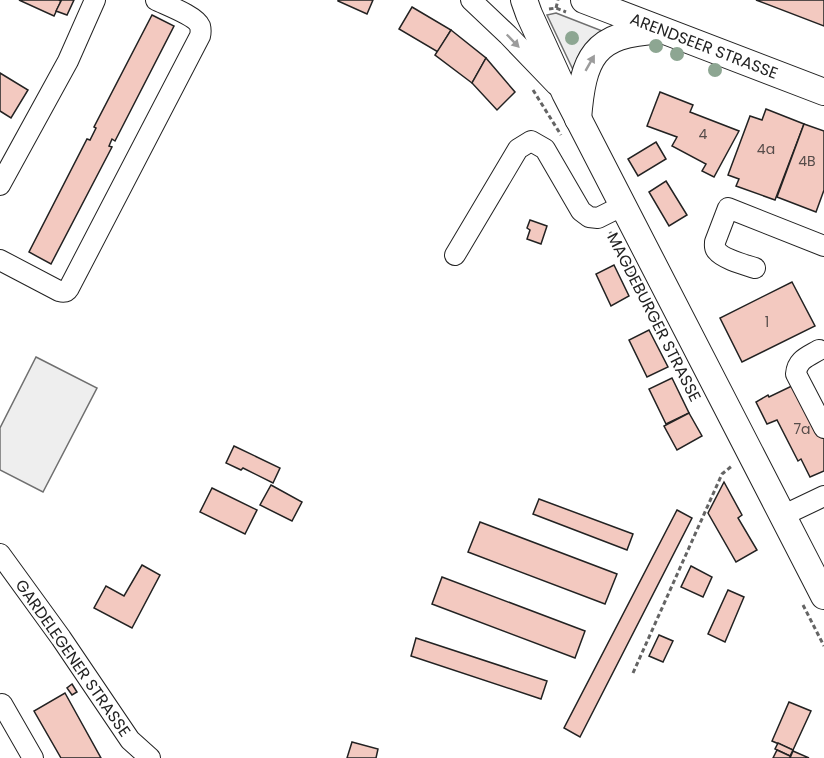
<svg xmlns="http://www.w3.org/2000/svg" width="824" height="758" font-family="Poppins,sans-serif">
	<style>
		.green { fill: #eee; stroke: #6f6f6f; stroke-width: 1.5 }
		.building { fill: #f3c9c0; stroke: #222; stroke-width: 1.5 }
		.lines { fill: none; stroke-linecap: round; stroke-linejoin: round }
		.minor-casing { stroke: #222; stroke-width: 22 }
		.major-casing { stroke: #222; stroke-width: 28 }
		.path { stroke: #646464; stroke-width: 3; stroke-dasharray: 4.5 3; stroke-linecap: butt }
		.minor { stroke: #fff; stroke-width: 20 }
		.major { stroke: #fff; stroke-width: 26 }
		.tree { fill: #8da692 }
		.oneway { fill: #9c9c9c }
		.labels { text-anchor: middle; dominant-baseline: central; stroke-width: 4.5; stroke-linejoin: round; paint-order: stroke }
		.number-label { font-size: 14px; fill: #564c4a }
		.street-label { font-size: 16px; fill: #222; stroke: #fff }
	</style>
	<rect width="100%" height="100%" fill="#fff"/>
	<g class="green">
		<polygon points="556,13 610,34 575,74 547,15"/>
		<polygon points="36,357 97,388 43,492 0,470 0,428"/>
	</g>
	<g class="building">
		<polygon points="19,0 59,0 61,1 54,16"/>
		<polygon points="59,0 74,0 67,15 56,11 61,1"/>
		<polygon points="338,0 373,0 367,14 338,1"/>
		<polygon points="756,0 824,0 824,26"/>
		<polygon points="412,7 451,30 438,52 399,29"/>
		<polygon points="152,15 174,26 115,141 112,139 109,146 112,147 51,264 29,252 87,139 90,140 96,128 94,127"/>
		<polygon points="451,30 486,58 472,83 435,55"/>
		<polygon points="486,58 515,92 497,110 472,83"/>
		<polygon points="0,73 28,90 11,118 0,111"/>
		<polygon points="660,92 693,105 690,112 739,131 714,177 702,171 706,164 672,146 677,137 647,126"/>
		<polygon points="766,109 804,124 775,200 736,186 739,179 728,175 750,116 762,120"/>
		<polygon points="804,124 824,131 824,190 816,212 777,197"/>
		<polygon points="656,142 666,159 638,176 628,159"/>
		<polygon points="666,181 687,215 669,226 649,192"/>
		<polygon points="530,220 547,226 541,244 527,239 530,230 527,228"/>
		<polygon points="614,265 629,296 611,306 596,274"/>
		<polygon points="792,282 815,326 742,362 720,318"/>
		<polygon points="649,330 668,367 647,377 629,340"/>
		<polygon points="672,378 689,413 666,424 649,389"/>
		<polygon points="798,383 824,434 824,471 810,477 801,459 798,461 777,420 767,424 756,402 768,395 769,397"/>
		<polygon points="689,413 702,436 677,450 664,426"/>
		<polygon points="234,446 280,468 273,483 243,468 241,470 226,463"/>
		<polygon points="724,482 742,515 738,518 757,550 736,562 708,513"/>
		<polygon points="271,485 302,502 292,521 260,505"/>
		<polygon points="212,488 257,510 245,534 200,512"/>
		<polygon points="539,499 633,534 627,550 533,514"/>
		<polygon points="677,510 692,518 580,737 564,728"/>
		<polygon points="480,522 617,574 605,604 468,552"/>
		<polygon points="142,565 160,575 132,628 94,608 106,586 124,596"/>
		<polygon points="691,566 712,577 703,597 681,587"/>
		<polygon points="442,577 585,631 575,658 432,604"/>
		<polygon points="728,590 744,597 725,642 708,634"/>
		<polygon points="659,635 673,641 663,662 649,656"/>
		<polygon points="416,638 547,681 541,699 411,656"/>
		<polygon points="72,684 77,692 72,695 67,688"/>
		<polygon points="65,693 101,758 61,758 34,711"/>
		<polygon points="789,702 811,711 793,750 772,741"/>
		<polygon points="352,742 378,749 376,758 347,758"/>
		<polygon points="778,743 793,750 790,756 775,749"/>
		<polygon points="777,750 790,756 790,758 773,758"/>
		<polygon points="793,751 809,758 790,758"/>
	</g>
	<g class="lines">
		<g class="minor-casing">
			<g id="minor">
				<polyline points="471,0 508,35 556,85"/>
				<polyline points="0,185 68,61 95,0"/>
				<polyline points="455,255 518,149 531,141 545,149 581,211 589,217 598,218 622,206"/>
				<path d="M0,260L59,291C63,292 66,293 69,288L200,36C201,32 201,30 200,26C196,16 166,5 156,0"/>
				<path d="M755,268C746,265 723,259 717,251C714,248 715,246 715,242L728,208L824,246"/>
				<path d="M819,350C807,357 797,360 796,374L824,428"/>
				<polyline points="782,516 824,496"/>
				<polyline points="0,554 61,638 130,740 150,758"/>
				<polyline points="0,705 2,704 33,758"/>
			</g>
		</g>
		<g class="major-casing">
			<g id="major">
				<polyline points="524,0 529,14 565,93 824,596"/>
				<polyline points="584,0 824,92"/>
				<path d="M578,119C583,58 593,33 659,31"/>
			</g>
		</g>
		<g class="path">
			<polyline points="556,8 558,0"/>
			<polyline points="549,9 556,8 566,12"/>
			<polyline points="533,90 561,135"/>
			<polyline points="610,232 643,295"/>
			<polyline points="803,605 824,646"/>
			<polyline points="633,673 722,474 733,465"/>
		</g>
		<use href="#minor" class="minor"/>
		<use href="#major" class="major"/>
	</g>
	<g class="tree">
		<circle cx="572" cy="38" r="7"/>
		<circle cx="656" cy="46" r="7"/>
		<circle cx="677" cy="54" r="7"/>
		<circle cx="715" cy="70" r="7"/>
	</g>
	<defs><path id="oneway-solid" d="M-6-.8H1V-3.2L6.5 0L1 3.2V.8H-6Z" transform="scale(1.5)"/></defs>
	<g class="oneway">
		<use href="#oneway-solid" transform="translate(513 41) rotate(46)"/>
		<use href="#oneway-solid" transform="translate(590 63) rotate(-60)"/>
	</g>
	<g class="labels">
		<g class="number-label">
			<text x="703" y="134">4</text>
			<text x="766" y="149">4a</text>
			<text x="807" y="161">4B</text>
			<text x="767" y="322">1</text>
			<text x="802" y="429">7a</text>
		</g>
		<g class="street-label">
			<text transform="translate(704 46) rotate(21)">ARENDSEER STRASSE</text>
			<text transform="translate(654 317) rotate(63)">MAGDEBURGER STRASSE</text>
			<text transform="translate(73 658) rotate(55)">GARDELEGENER STRASSE</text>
		</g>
	</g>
</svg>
